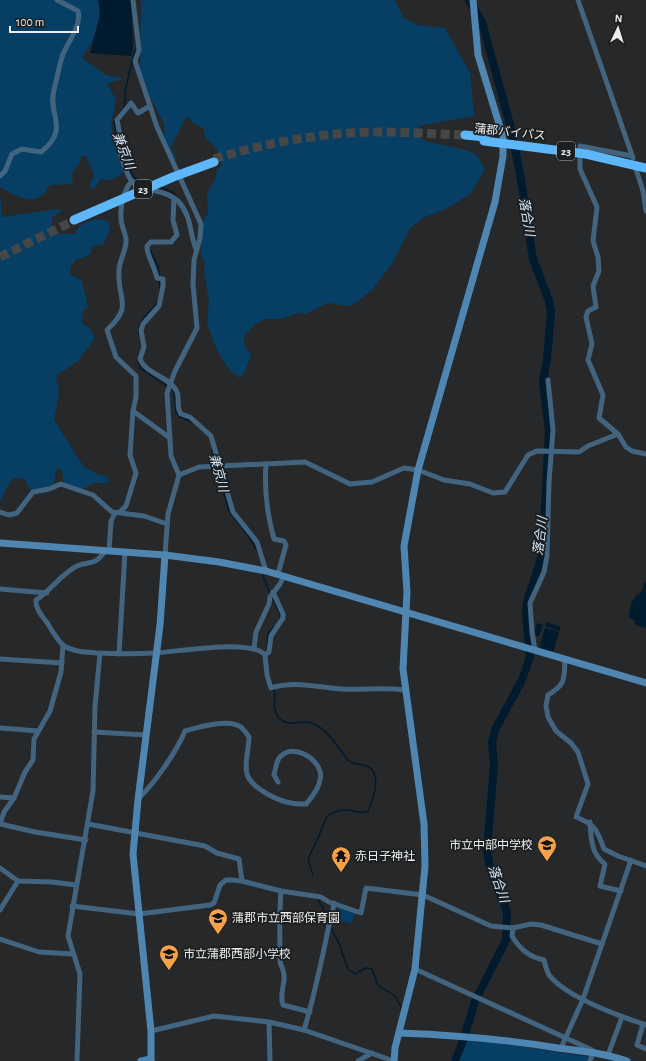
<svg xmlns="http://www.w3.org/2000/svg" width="646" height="1061" font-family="'Alegreya Sans','Noto Sans JP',sans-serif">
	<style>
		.green { fill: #063f63 }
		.water { fill: #001a2e }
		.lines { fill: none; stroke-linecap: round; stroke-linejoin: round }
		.stream { stroke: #001a2e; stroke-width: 1.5 }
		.river { stroke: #001a2e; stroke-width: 8 }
		.highway-tunnel { stroke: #444647; stroke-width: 9; stroke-dasharray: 9 4.5; stroke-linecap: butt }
		.street { stroke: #43647f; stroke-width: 5 }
		.secondary { stroke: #4f86b1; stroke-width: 7 }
		.highway { stroke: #5db7fa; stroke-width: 9 }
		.highway-bridge { stroke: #5db7fa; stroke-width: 9 }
		.labels { text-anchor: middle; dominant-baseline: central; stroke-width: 3.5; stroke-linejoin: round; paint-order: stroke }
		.shield { fill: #1c1f21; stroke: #adafb0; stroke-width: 1 }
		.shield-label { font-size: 11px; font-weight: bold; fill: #ebedee }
		.street-label { font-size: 12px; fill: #ebedee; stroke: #1c1f21 }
		.poi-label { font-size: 12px; fill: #ebedee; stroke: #1c1f21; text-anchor: start }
		.water-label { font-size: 13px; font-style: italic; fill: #d3e7f9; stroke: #1c1f21 }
	</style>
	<rect width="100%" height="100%" fill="#26282a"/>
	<g class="green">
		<path d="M0,0H98C103,13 98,31 92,42C89,48 84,52 83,59L106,75L122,78L121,80L107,83L116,100L111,124L124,171L117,177L111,180L100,179L95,189H91L90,185L94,174L86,156H81L79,166C72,170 72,174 73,182C67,187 60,183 52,185C47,186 47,191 44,194C31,206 12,194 0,187Z"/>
		<path d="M141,0H395L403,17L417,25L445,28L470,73L474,116L419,126C419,129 419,135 421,138C423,143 465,147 475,154C479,156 482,165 485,169L471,193L448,208L425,217L410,228L392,264L371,291L354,304L347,306L328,303L305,314L298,313L280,319H266L255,324L244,336L245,347L251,355L245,372L239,378L231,371L222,359L216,348L207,323L209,301L204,273L205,262L201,256V224L208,213L207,193L215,180L217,169L222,166C220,161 219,155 217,150C213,142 204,142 204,129L193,123L189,117L184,119C182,129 172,143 171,147C171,151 175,155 177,159L175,162L165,145L164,124L150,97L140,70Z"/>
		<path d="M0,194L2,217L58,209L62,210L52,218V227L59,234H74C82,221 93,217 108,221L110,229L103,245H93L91,253L84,258L77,259L70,267V274L82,281L88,307L83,311L82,323C88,327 95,332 94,340L78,361L56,376L59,392L54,420L84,467L97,474L108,477V483H94L83,489L64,483L62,471L58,468L56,470L54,484L50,488L32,490L30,489L24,479L14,478L7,487L0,503Z"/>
		<polygon points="340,907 356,913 351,924 335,918"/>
		<polygon points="466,1038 590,1057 588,1061 455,1061"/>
	</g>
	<g class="water">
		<polygon points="98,0 131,0 133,49 131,56 90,53 100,14"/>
		<path d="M646,581V628L635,625V621L629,617C629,610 632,599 637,595C641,592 642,592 644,587L643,584Z"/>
		<polygon points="546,622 561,627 559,631 545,626"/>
		<polygon points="537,623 543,625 539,636 536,636 535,630"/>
		<polygon points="545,628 559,632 553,652 540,648 541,645 540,644"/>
	</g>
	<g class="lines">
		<g class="stream">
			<polyline points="117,137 114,122 125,106 125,91 135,50"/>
			<polyline points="119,142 133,177 148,184"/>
			<polyline points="159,187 173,192 176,197"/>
			<polyline points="165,244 171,244 177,239"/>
			<polyline points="150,250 158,266 160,288"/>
			<path d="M139,335C136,321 150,313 157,303"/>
			<polyline points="138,360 140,368 174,391 176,412 180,417 192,422"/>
			<polyline points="212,450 229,511 249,537 258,552"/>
			<polyline points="262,573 270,594"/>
			<polyline points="272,597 280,614 280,620"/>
			<polyline points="267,649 268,633 275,626"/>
			<path d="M274,688C276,696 272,708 277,715C285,730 304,718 314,724C329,731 337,746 347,759C353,766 360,763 367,766C383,773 373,800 368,811C361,815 354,810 347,810C322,811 326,822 318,838C314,846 310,853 308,861L313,875"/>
			<path d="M318,898C320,907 327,911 328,921"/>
			<polyline points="330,926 338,941 348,969 355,974 366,968 372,969 378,985 396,997 402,1009"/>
		</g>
		<polyline class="river" points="455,1061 463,1041 475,1001 506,940 507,912 490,868 487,850 494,765 492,741 496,728 521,682 530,657 526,615 527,601 542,556 543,544 549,431 543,382 547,359 551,312 549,301 533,259 521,180 512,132 482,22 469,0"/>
		<g class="highway-tunnel">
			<path d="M214,159C265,143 319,133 373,132C404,132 434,134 465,135"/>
			<polyline points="0,257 73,221"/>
		</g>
		<g class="street">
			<polyline points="133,0 139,50 135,61 157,127 201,224 200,238 194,260 193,284 197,328 175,371 167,393 171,456 179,475 168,514 165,555"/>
			<polyline points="578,0 633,158"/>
			<path d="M150,106L138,113L131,103L117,120L120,135L116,140C120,151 125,172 131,180C142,193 164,188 178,201C192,216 189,232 196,249"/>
			<polyline points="632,156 580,146 580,169 597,207 593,241 598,257 599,271 593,286 596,307 588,311 586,317 592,344 588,360 603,395 599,418 618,434 626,447 632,451 646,454"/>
			<polyline points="635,166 643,191 646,211"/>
			<path d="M0,176L5,171L12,154L22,149L41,152C71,128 47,115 54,90C57,78 59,66 63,54C68,42 82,25 78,11L57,0"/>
			<path d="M132,181C124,189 120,206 121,218C121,225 125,232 126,239C127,250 119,260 119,271C117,300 134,305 107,330L116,357L136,376V397L133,411L170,438"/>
			<path d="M174,199L173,220L177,235L171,242H151L147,246C146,253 155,268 157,278L163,279V286L159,306L143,324L141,330L144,347L140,359C145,373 169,377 176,390C181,398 175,406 181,414L190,417L211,436L233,512L257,542L266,571"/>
			<path d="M266,464C264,490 267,514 274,539L284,541L286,545L278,574"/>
			<polyline points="179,475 199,467 305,462 350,484 372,482 404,468 418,470 444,480 470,484 493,493 505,492 528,455 537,451 579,452 588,446 618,434"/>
			<polyline points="0,512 9,515 17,513 33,492 49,489 61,484 93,495 112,512 144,516 167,524"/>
			<path d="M105,551C94,567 90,560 77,566C61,574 50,591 36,600C35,609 43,617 48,624C52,631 58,641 64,646C74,652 86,652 97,653C116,654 136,654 155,653C177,652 251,638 265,655L267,675L271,688C295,680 319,688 342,689C363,690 384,687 405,690"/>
			<polyline points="109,551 111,521 115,513 120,512 126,506 136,473 130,455 133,411"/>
			<polyline points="0,589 47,593"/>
			<polyline points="254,648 256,632 269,604 270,597 280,584 284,576"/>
			<polyline points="535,651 532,632 530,603 544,572 547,556 549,482 553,430 548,380"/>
			<polyline points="119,654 125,552"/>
			<polyline points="265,655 269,652 271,636 283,618 283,614 273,592"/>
			<polyline points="0,659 62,663"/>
			<path d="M565,659C564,680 566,684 548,695L546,706L548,717L556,731L571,743L578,752L588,784L576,817C596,825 597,830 604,849L618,856L646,866"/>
			<polyline points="0,728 38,731"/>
			<polyline points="94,732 146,735"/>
			<polyline points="0,797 14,798"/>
			<path d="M138,799C154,784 177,751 185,731C199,727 228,718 241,727C244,730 247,734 249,737C249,749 244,762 247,774C251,788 278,801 291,803C296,804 301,804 306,804C314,795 323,783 320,771C315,757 295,745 282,755C276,759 276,768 274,775L278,782"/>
			<path d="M590,822C591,838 591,854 605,864L600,886L621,891"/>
			<polyline points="0,824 4,812 14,798 25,772 33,760 34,739 50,711 61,672 63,645"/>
			<polyline points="0,824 35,832 86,840"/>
			<polyline points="88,824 205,846 217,853 239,859 242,881"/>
			<polyline points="0,868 18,881 52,882 76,885"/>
			<path d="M281,891C279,914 280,937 280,960C280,965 284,970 284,975C285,986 279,994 283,1005L310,1012"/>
			<polyline points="72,906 139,914 210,905 214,903 220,885 226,880 232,880 242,881 281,891 321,897 329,902 361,913 366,888 423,895 491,926 513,928 531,924 541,925 602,944"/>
			<polyline points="0,910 18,881"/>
			<path d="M513,928L512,936C520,949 529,957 544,960C545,965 547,971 549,975C566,997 619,1016 646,1025"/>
			<polyline points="0,939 39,952 73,954"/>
			<polyline points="415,969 592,1050"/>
			<polyline points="269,1022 270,1061"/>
			<polyline points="643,1024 637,1045 646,1049"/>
			<path d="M304,1030C314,997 321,964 328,930C330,921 333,913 334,903"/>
			<polyline points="151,1031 214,1016 269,1022 304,1030 394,1061"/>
			<polyline points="561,1048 583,999 631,860"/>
			<polyline points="608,1055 622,1017"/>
			<polyline points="77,1061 80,974 68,936 93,791 95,707 100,653"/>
			<polyline points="358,1061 372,1053"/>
			<polyline points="590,1061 593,1053"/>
		</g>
		<g class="secondary">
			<polyline points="0,543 165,555 219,562 266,571 646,683"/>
			<path d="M399,1033C452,1035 505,1039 558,1048C581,1051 604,1053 627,1061"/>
			<polyline points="141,1061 151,1059"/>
			<polyline points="151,1061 151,1031 133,854 138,800 160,625 165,555"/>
			<polyline points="394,1061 395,1048 415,969 425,866 424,824 403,669 407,592 404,546 418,470 495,202 503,156 503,137 478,55 473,0"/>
		</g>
		<polyline class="highway" points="465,135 485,137"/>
		<g class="highway-bridge">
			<polyline points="484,141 586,154 646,168"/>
			<polyline points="74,220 173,177 214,162"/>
		</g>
	</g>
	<defs>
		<g id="school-pin" transform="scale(1)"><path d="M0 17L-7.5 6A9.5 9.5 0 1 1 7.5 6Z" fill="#f7a149" stroke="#1c1f21"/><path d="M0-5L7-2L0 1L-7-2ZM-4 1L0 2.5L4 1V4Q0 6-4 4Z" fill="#111"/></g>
		<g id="temple-pin" transform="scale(1)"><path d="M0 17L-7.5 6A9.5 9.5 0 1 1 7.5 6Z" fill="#f7a149" stroke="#1c1f21"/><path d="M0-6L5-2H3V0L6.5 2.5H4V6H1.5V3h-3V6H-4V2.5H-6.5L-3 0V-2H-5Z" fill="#111"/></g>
	</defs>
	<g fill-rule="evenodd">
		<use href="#school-pin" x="547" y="845"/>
		<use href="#temple-pin" x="341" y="856"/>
		<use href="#school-pin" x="218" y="918"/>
		<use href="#school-pin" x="169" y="954"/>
	</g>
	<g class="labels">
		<g class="shield">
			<rect x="557" y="142" width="18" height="18" rx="3"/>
			<rect x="134" y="180" width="18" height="18" rx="3"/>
		</g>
		<g class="shield-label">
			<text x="566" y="151">23</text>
			<text x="143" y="189">23</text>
		</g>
		<g class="street-label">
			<text transform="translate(510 132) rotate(6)">蒲郡バイパス</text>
		</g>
		<g class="poi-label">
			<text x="533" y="845" text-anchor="end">市立中部中学校</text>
			<text x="355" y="856">赤日子神社</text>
			<text x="232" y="918">蒲郡市立西部保育園</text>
			<text x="183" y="954">市立蒲郡西部小学校</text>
		</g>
		<g class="water-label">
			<text transform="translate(123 151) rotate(69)">兼京川</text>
			<text transform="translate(526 217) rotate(80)">落合川</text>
			<text transform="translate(218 473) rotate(75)">兼京川</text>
			<text transform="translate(541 536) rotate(-83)">落合川</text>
			<text transform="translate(498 884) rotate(71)">落合川</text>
		</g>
	</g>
	<g transform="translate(618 28) rotate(4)" stroke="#1c1f21" stroke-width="3" paint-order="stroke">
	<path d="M0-3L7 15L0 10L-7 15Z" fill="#ebedee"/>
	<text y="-6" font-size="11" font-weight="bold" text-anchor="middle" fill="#ebedee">N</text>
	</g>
	<path d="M10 26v6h68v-6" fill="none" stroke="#ebedee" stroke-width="2"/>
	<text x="16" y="26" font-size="12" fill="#ebedee" stroke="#1c1f21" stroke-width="3" paint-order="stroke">100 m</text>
</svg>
